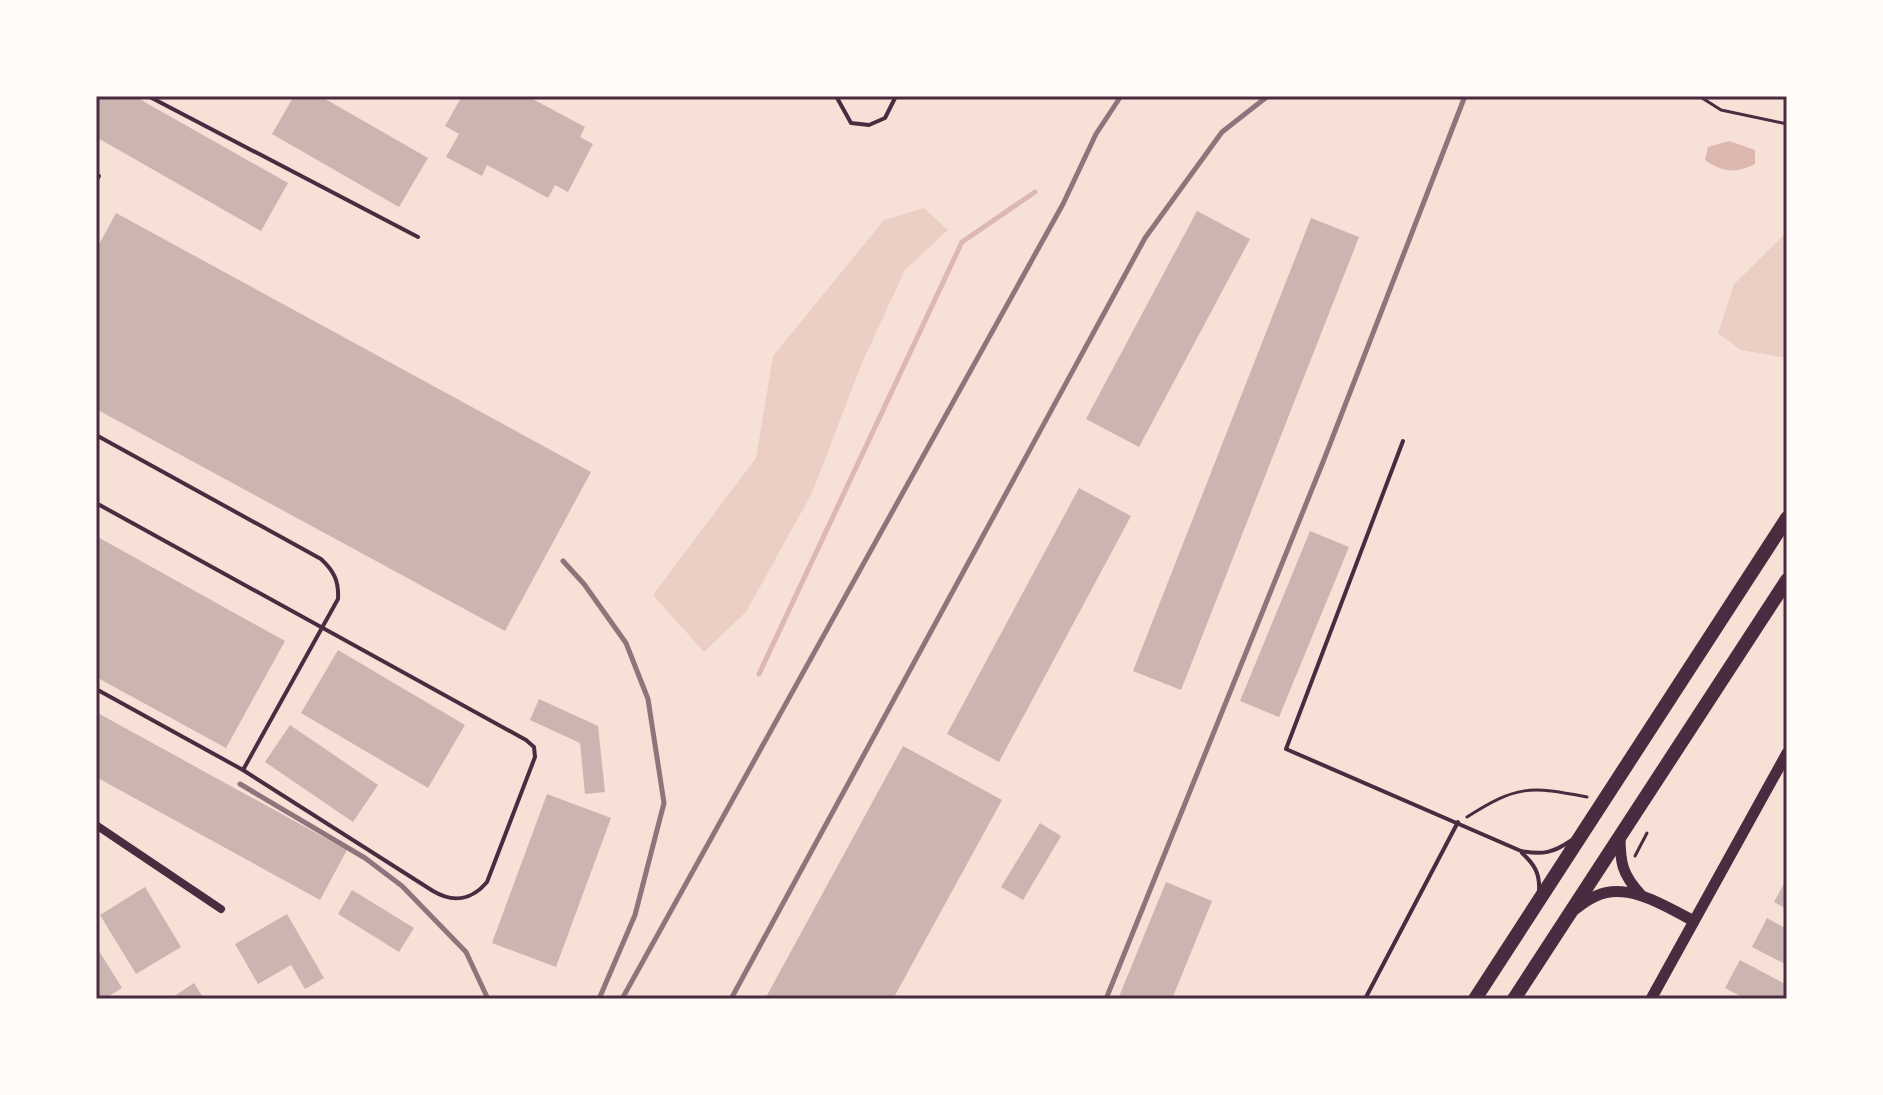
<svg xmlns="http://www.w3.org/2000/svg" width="1883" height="1095" font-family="Lato,sans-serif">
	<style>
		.green { fill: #ebcfc5 }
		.water { fill: #dcb8b0 }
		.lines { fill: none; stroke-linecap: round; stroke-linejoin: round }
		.stream { stroke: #dcb8b0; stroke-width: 5 }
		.building { fill: #ccb4b1 }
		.path { stroke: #4a2c40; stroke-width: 3 }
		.service { stroke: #4a2c40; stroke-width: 4 }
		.minor { stroke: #4a2c40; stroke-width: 8 }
		.tertiary { stroke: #4a2c40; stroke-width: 11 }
		.trunk { stroke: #4a2c40; stroke-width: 14 }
		.rail { stroke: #8f747c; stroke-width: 5 }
		.neatline { fill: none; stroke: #4a2c40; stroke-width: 3 }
	</style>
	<rect width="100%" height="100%" fill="#f7e1d7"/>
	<g class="green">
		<polygon points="924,208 948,230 905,270 862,363 812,493 746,612 704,652 653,595 756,458 773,356 884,220"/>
		<polygon points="1787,232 1787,358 1741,350 1718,333 1734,284"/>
	</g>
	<path class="water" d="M1729,141L1755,150V164C1735,174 1722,172 1705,160L1708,147Z"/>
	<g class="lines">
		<polyline class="stream" points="759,674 962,242 1035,192"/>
	</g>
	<g class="building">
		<polygon points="96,96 134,96 288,183 261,231 96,137"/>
		<polygon points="294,96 320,96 428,158 399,207 272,134"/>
		<polygon points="462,96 527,96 585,127 580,137 593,144 568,192 555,185 548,198 487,165 482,176 446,157 459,134 445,126"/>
		<polygon points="1197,211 1250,239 1139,447 1086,419"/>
		<polygon points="116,213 591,472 505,631 96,409 96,250"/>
		<polygon points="1311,218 1359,237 1181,690 1133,671"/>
		<polygon points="1079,488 1131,516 999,762 947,734"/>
		<polygon points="1310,531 1349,547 1279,717 1240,701"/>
		<polygon points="96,536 285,641 226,748 96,677"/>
		<polygon points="338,650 465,725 428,788 301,713"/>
		<polygon points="539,699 598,726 605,792 585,794 580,743 530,720"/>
		<polygon points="96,712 347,850 320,900 96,777"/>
		<polygon points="290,725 378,785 353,822 265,762"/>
		<polygon points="903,746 1002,800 893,999 765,999"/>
		<polygon points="547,794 611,818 556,967 492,943"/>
		<polygon points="1040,823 1061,836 1023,900 1001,887"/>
		<polygon points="1787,878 1787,909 1774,902"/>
		<polygon points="1166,882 1212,901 1172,999 1118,999"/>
		<polygon points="145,887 181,947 136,974 100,915"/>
		<polygon points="352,890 414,928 399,952 338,914"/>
		<polygon points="287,914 324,978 305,989 291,965 258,984 235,944"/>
		<polygon points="1767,918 1787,929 1787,965 1752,947"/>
		<polygon points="96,946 122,988 104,999 96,999"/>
		<polygon points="1740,960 1787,985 1787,999 1746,999 1725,988"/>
		<polygon points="194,983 204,999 170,999"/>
	</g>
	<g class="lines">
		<g class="path">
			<polyline points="1699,96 1721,110 1787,124"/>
			<path d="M1467,817C1517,785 1530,786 1587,797"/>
			<polyline points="1635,856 1647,833"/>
		</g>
		<g class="service">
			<polyline points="148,96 418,237"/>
			<polyline points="836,96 851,123 869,125 885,118 896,96"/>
			<polyline points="96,175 99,176 96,181"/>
			<path d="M96,435L321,559C334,571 339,581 338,599L243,770"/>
			<path d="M1403,441L1286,749L1521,851C1543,855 1553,853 1572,840"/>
			<path d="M96,503L526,740L534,747L535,757L487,882C472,900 453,903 433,891L243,770L96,689"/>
			<path d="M1522,853C1534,864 1540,873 1539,890"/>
			<polyline points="1365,999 1458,822"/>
		</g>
		<polyline class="minor" points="96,825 221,909"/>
		<g class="tertiary">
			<path d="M1620,835C1620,863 1622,874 1641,895"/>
			<path d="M1574,910C1581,905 1588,899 1596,896C1628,881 1666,907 1694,921"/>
			<polyline points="1651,999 1787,753"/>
		</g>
		<g class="trunk">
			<polyline points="1475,999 1787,518"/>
			<polyline points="1514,999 1787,580"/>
		</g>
		<g class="rail">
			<polyline points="563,561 584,584 626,643 648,699 664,803 635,915 599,999"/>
			<polyline points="240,784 365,858 402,886 466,952 488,999"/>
			<polyline points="622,999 1063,204 1096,134 1121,96"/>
			<polyline points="731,999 1145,238 1222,132 1268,96"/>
			<polyline points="1106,999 1323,462 1465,96"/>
		</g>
	</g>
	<rect width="1883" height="1095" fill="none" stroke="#fffaf5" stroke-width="196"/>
	<rect x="98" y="98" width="1687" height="899" class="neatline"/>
</svg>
